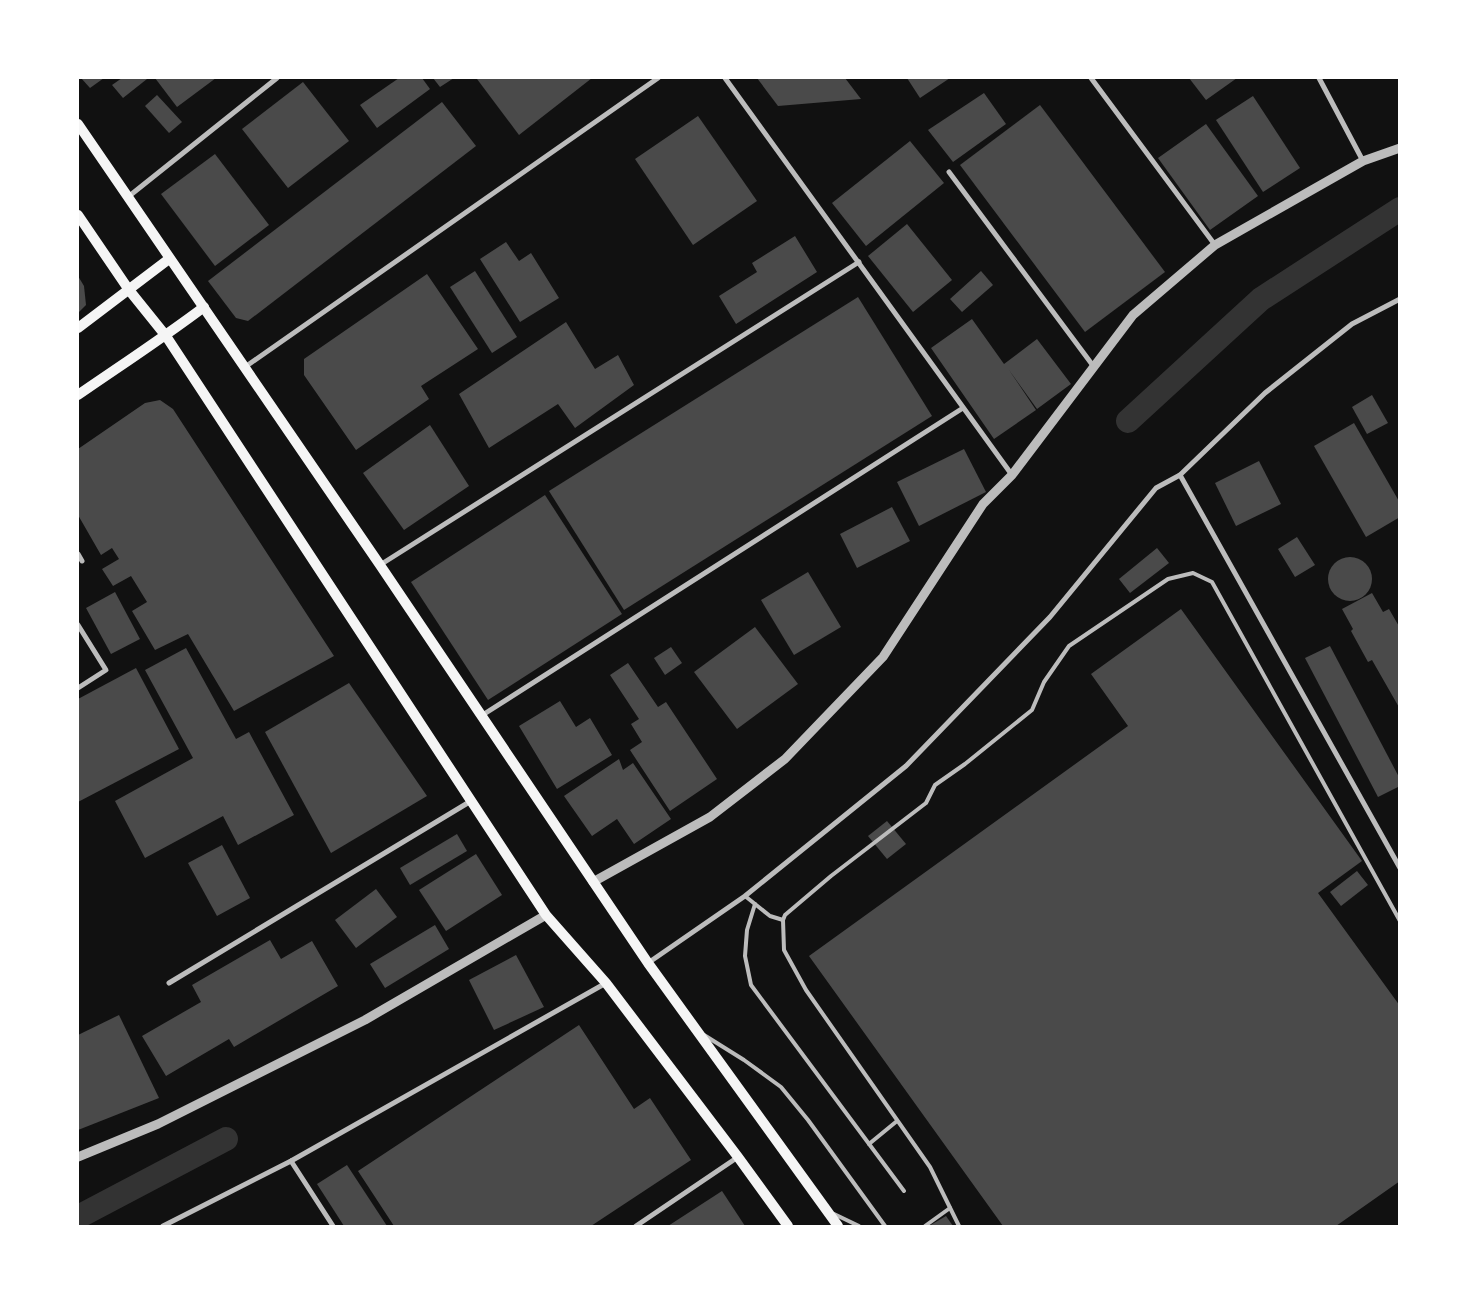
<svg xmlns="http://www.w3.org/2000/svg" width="1477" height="1304" font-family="'PT Sans Narrow',sans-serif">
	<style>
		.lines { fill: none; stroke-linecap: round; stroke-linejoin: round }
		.canal { stroke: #333; stroke-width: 24 }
		.building { fill: #4a4a4a }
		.service { stroke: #bcbcbc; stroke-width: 4 }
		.minor { stroke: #bcbcbc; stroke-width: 5 }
		.tertiary { stroke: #bcbcbc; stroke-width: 9 }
		.secondary { stroke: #f5f5f5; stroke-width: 10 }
	</style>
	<rect width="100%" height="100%" fill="#111"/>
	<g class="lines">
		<g class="canal">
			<polyline points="1128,421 1261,299 1400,209"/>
			<polyline points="78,1217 226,1139"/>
		</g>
	</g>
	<g class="building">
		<polygon points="81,78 104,78 90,88"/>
		<polygon points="122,78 146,78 147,79 123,98 112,85"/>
		<polygon points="155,78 216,78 177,107"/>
		<polygon points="399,78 422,78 430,89 377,128 360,105"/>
		<polygon points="433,78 454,78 440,87"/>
		<polygon points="479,78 592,78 519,135 477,79"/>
		<polygon points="757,78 845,78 861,99 778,106"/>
		<polygon points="907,78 950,78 920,98"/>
		<polygon points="1189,78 1237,78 1206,100"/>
		<polygon points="303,82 349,141 288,188 242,129"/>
		<polygon points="984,93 1006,124 953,162 928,130"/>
		<polygon points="157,95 182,122 169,133 145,106"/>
		<polygon points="1253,96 1300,168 1263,192 1216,120"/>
		<polygon points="442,102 476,146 248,321 236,318 208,281"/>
		<polygon points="1040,105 1165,272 1085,332 960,165"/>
		<polygon points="698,116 757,201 693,245 635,159"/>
		<polygon points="1206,124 1258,196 1210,230 1158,158"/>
		<polygon points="910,141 944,183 866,246 832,203"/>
		<polygon points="215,154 269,225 215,266 161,194"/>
		<polygon points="907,224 952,280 913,312 868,256"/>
		<polygon points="795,236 817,272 736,324 719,296 757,272 752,263"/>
		<polygon points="506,242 519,261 531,253 559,298 520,322 480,259"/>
		<polygon points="475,271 517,337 492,353 450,287"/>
		<polygon points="981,271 993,285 962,312 950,299"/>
		<polygon points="427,274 478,349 421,386 429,399 356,450 304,375 304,359"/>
		<polygon points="78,276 84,286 86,305 78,313"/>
		<polygon points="858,297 932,416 624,610 549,491"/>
		<polygon points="972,319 1004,364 1037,339 1071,384 1037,409 1009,370 1036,410 994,439 931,348"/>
		<polygon points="566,322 595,369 618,355 634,385 575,428 558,404 489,448 459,394"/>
		<polygon points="1372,395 1388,423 1367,434 1352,407"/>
		<polygon points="160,400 173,409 334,656 234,711 188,634 155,650 132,611 147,602 131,576 113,586 102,569 119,559 112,548 101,555 78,515 78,449 145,403"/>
		<polygon points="1354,423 1400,503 1400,517 1366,537 1314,446"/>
		<polygon points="430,425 469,486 404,530 363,473"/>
		<polygon points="964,449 986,492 919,526 897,482"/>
		<polygon points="1259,461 1281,504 1236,526 1215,483"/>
		<polygon points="545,495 622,614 488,700 411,582"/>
		<polygon points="892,507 910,541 857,568 840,534"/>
		<polygon points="1297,537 1315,565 1295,577 1278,549"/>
		<polygon points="1157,548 1169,563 1130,593 1119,579"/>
		<circle cx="1350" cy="579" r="22"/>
		<polygon points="808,572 841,627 794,655 761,600"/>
		<polygon points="115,592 140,639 111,654 86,608"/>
		<polygon points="1372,593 1383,612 1389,609 1400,628 1400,709 1372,660 1368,662 1351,631 1353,629 1342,609"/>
		<polygon points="1181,609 1362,861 1318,893 1400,1006 1400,1181 1336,1226 1003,1226 809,956 1128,726 1091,674"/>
		<polygon points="755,627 798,684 737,729 694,672"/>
		<polygon points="1330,646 1400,779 1400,786 1378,797 1305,658"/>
		<polygon points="671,647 682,663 665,675 654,658"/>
		<polygon points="186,648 236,739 249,732 294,815 238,845 223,816 145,858 115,801 193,758 145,670"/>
		<polygon points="628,663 658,707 666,702 717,779 670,811 630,750 642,742 631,724 639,719 610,675"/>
		<polygon points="136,668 179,749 78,802 78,699"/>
		<polygon points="349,683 427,796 331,853 265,732"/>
		<polygon points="560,701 576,727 590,718 612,755 557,789 519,726"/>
		<polygon points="619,759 623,770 633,763 671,819 634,844 617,819 592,836 564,796"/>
		<polygon points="887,821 906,844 887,859 868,836"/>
		<polygon points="457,834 467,851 410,885 400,868"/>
		<polygon points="222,845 250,898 217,916 188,863"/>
		<polygon points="476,854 502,895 446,931 419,890"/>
		<polygon points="1357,871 1368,885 1341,906 1330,892"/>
		<polygon points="376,889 397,917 356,948 335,920"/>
		<polygon points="435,925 449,949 385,988 370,964"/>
		<polygon points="270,940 281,959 312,941 338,986 234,1047 229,1039 166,1076 142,1036 201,1002 192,985"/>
		<polygon points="516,955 544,1007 494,1030 469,980"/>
		<polygon points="119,1015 159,1098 78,1130 78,1035"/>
		<polygon points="579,1025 634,1109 650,1098 691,1160 591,1226 394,1226 358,1171"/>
		<polygon points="347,1165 387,1226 344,1226 317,1184"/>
		<polygon points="722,1191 745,1226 668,1226"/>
		<polygon points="946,1216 953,1226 929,1226"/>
	</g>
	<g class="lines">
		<g class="service">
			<polyline points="745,896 770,916 783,920"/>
			<polyline points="755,904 747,930 745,956 751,985 904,1191"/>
			<polyline points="704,1035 744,1060 781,1087 808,1120 885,1226"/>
			<polyline points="869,1144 897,1121"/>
			<polyline points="834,1214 859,1226"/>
			<polyline points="925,1226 950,1208"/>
			<polyline points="959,1226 930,1167 806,990 784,950 783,920 785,915 831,876 926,803 935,785 965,764 1032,710 1044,682 1069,646 1168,579 1193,573 1212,582 1400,921"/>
		</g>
		<g class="minor">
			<polyline points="725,78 1012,475"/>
			<polyline points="1091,78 1215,245"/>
			<polyline points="1319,78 1363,161"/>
			<polyline points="949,172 1094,367"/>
			<polyline points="128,197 277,78"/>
			<polyline points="245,367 658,78"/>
			<polyline points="1180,475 1400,868"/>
			<polyline points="78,554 82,561"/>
			<polyline points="380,565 859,262"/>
			<polyline points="78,625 106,670 78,688"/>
			<polyline points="481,716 963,408"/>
			<polyline points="648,963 745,896 906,766 1050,617 1156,488 1180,475 1265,393 1352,324 1400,299"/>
			<polyline points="169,983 471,801"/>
			<polyline points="291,1161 333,1226"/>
			<polyline points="163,1226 291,1161 606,983"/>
			<polyline points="636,1226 738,1157"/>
		</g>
		<g class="tertiary">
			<polyline points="593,882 710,817 785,759 883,657 983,504 1012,475 1133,315 1215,245 1363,161 1400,148"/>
			<polyline points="78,1157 158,1124 365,1020 546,915"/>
		</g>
		<g class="secondary">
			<polyline points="78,124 380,565 648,963 838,1226"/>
			<polyline points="78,215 129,290 166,336 546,915 606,983 738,1157 788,1226"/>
			<polyline points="78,328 169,259"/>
			<path d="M78,395C120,366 163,338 204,307"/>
		</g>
	</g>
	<rect width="1477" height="1304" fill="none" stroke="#ffffff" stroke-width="158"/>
</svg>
